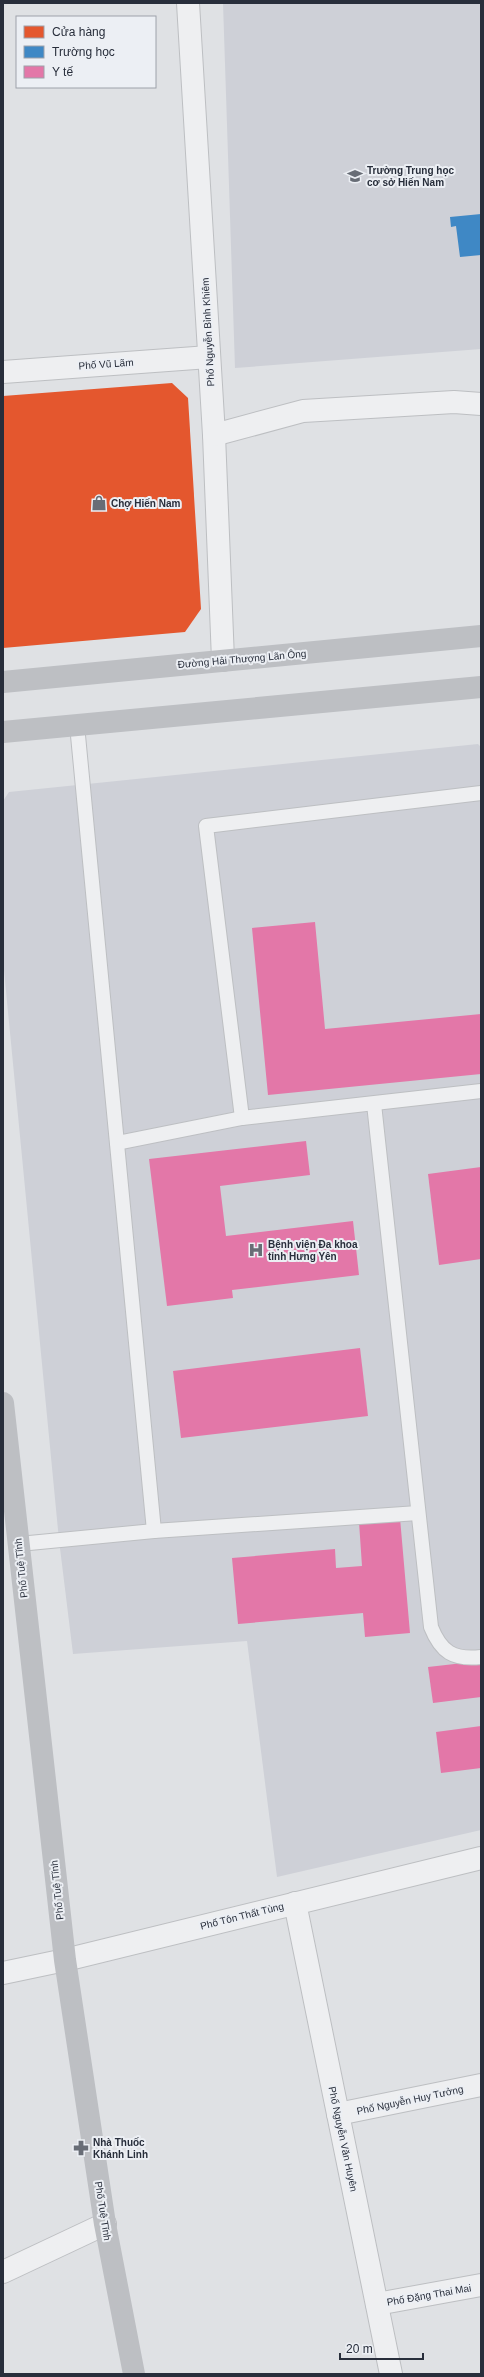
<svg xmlns="http://www.w3.org/2000/svg" width="484" height="2377" font-family="Arial,sans-serif">
	<style>
		.built { fill: #ced0d7 }
		.shops { fill: #e4572e }
		.schools { fill: #3f88c5 }
		.health { fill: #e377a8 }
		.lines { fill: none; stroke-linecap: round; stroke-linejoin: round }
		.lane-casing { stroke: #bdbfc2; stroke-width: 16 }
		.street-casing { stroke: #bdbfc2; stroke-width: 24 }
		.lane { stroke: #eeeff1; stroke-width: 14 }
		.street { stroke: #eeeff1; stroke-width: 22 }
		.secondary { stroke: #bdbfc3; stroke-width: 22 }
		.labels { text-anchor: middle; dominant-baseline: central; stroke-width: 4; stroke-linejoin: round; paint-order: stroke }
		.poi-label { font-size: 10px; font-weight: bold; fill: #282e3b; stroke: #eceff4; text-anchor: start }
		.street-label { font-size: 10px; fill: #282e3b; stroke: #eceff4 }
	</style>
	<rect width="100%" height="100%" fill="#dfe1e4"/>
	<g class="built">
		<polygon points="223,3 481,3 481,349 235,368"/>
		<polygon points="478,744 481,747 481,1830 277,1877 247,1641 73,1654 59,1540 3,960 3,801 9,792"/>
	</g>
	<polygon class="shops" points="172,383 188,398 201,609 185,632 3,648 3,396"/>
	<polygon class="schools" points="481,214 481,255 460,257 456,226 451,227 450,217"/>
	<g class="health">
		<polygon points="315,922 325,1029 481,1014 481,1074 268,1095 252,928"/>
		<polygon points="306,1141 310,1175 220,1186 226,1236 353,1221 359,1275 232,1290 233,1298 167,1306 149,1159"/>
		<polygon points="481,1167 481,1259 439,1265 428,1174"/>
		<polygon points="360,1348 368,1416 181,1438 173,1371"/>
		<polygon points="400,1518 410,1633 365,1637 363,1613 238,1624 232,1558 335,1549 336,1568 362,1566 359,1522"/>
		<polygon points="481,1661 481,1697 433,1703 428,1667"/>
		<polygon points="481,1726 481,1768 441,1773 436,1732"/>
	</g>
	<g class="lines">
		<g class="lane-casing">
			<g id="lane">
				<polyline points="77,725 154,1531"/>
				<path d="M374,1104L431,1627C441,1652 453,1660 481,1657"/>
				<polyline points="242,1118 206,826 481,793"/>
				<polyline points="117,1143 242,1118 481,1091"/>
				<polyline points="19,1544 154,1531 418,1513"/>
			</g>
		</g>
		<g class="street-casing">
			<g id="street">
				<polyline points="188,3 214,435 223,660"/>
				<polyline points="3,372 209,357"/>
				<polyline points="214,435 303,411 454,402 481,404"/>
				<polyline points="295,1903 391,2374"/>
				<polyline points="3,1973 65,1960 481,1858"/>
				<polyline points="338,2114 481,2085"/>
				<polyline points="3,2272 105,2224"/>
				<polyline points="377,2304 481,2285"/>
			</g>
		</g>
		<use href="#lane" class="lane"/>
		<use href="#street" class="street"/>
		<g class="secondary">
			<polyline points="3,682 481,636"/>
			<polyline points="3,732 481,687"/>
			<polyline points="3,1403 65,1960 105,2224 134,2374"/>
		</g>
	</g>
	<defs>
		<g id="school-bare" transform="scale(1.2)"><path d="M0-5L7-2L0 1L-7-2ZM-4 1L0 2.5L4 1V4Q0 6-4 4Z" fill="#686d76" stroke="#eceff4" stroke-width="2.5" paint-order="stroke"/></g>
		<g id="shop-bare" transform="scale(1.2)"><path d="M-5-2.5h2.3a2.7 3.5 0 0 1 5.4 0H5L5.5 6h-11ZM-1.5-2.5h3a1.5 2.3 0 0 0-3 0Z" fill="#686d76" stroke="#eceff4" stroke-width="2.5" paint-order="stroke"/></g>
		<g id="hospital-bare" transform="scale(1.2)"><path d="M-5-5h3v3.5h4V-5h3V5h-3V1.5h-4V5h-3Z" fill="#686d76" stroke="#eceff4" stroke-width="2.5" paint-order="stroke"/></g>
		<g id="pharmacy-bare" transform="scale(1.2)"><path d="M-2-6h4v4h4v4h-4v4h-4v-4h-4v-4h4Z" fill="#686d76" stroke="#eceff4" stroke-width="2.5" paint-order="stroke"/></g>
	</defs>
	<g fill-rule="evenodd">
		<use href="#school-bare" x="355" y="176"/>
		<use href="#shop-bare" x="99" y="503"/>
		<use href="#hospital-bare" x="256" y="1250"/>
		<use href="#pharmacy-bare" x="81" y="2148"/>
	</g>
	<g class="labels">
		<g class="poi-label">
			<text x="367" y="170">Trường Trung học<tspan x="367" dy="12">cơ sở Hiến Nam</tspan></text>
			<text x="111" y="503">Chợ Hiến Nam</text>
			<text x="268" y="1244">Bệnh viện Đa khoa<tspan x="268" dy="12">tỉnh Hưng Yên</tspan></text>
			<text x="93" y="2142">Nhà Thuốc<tspan x="93" dy="12">Khánh Linh</tspan></text>
		</g>
		<g class="street-label">
			<text transform="translate(208 332) rotate(-93)">Phố Nguyễn Bỉnh Khiêm</text>
			<text transform="translate(106 364) rotate(-4)">Phố Vũ Lãm</text>
			<text transform="translate(242 659) rotate(-5)">Đường Hải Thượng Lãn Ông</text>
			<text transform="translate(21 1568) rotate(-96)">Phố Tuệ Tĩnh</text>
			<text transform="translate(57 1890) rotate(-96)">Phố Tuệ Tĩnh</text>
			<text transform="translate(242 1916) rotate(-14)">Phố Tôn Thất Tùng</text>
			<text transform="translate(410 2100) rotate(-12)">Phố Nguyễn Huy Tưởng</text>
			<text transform="translate(343 2139) rotate(78)">Phố Nguyễn Văn Huyên</text>
			<text transform="translate(103 2211) rotate(81)">Phố Tuệ Tĩnh</text>
			<text transform="translate(429 2295) rotate(-10)">Phố Đặng Thai Mai</text>
		</g>
	</g>
	<rect width="484" height="2377" fill="none" stroke="#282e3b" stroke-width="8"/>
	<rect x="16" y="16" width="140" height="72" fill="#eceff4" stroke="#9ea2aa"/>
	<rect x="24" y="26" width="20" height="12" fill="#e4572e" stroke="#9ea2aa"/>
	<text x="52" y="36" font-size="12" fill="#282e3b">Cửa hàng</text>
	<rect x="24" y="46" width="20" height="12" fill="#3f88c5" stroke="#9ea2aa"/>
	<text x="52" y="56" font-size="12" fill="#282e3b">Trường học</text>
	<rect x="24" y="66" width="20" height="12" fill="#e377a8" stroke="#9ea2aa"/>
	<text x="52" y="76" font-size="12" fill="#282e3b">Y tế</text>
	<path d="M340 2353v6h83v-6" fill="none" stroke="#282e3b" stroke-width="2"/>
	<text x="346" y="2353" font-size="12" fill="#282e3b" stroke="#eceff4" stroke-width="3" paint-order="stroke">20 m</text>
</svg>
